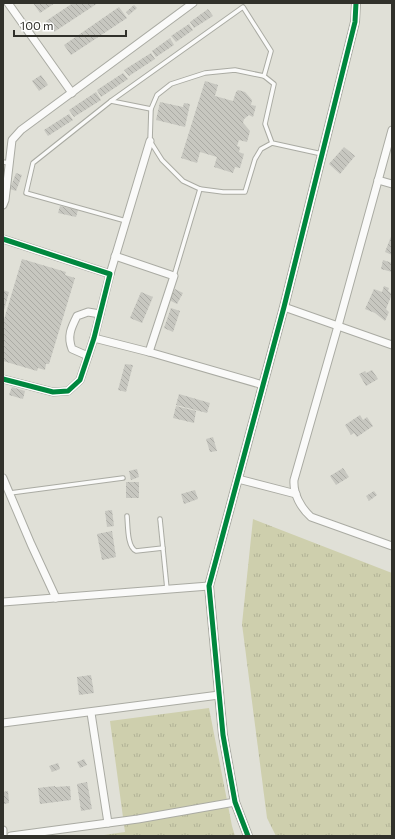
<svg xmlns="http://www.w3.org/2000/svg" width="395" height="839" font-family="Commissioner,sans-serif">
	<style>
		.grass { fill: url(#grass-tufts) }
		.building { fill: url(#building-back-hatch) }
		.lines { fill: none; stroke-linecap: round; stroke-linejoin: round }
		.service-casing { stroke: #aaaba3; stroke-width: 5.5 }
		.minor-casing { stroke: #aaaba3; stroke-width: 9 }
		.tertiary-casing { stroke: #aaaba3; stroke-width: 10 }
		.service { stroke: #fafaf9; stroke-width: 3.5 }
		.minor { stroke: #fafaf9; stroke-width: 7 }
		.tertiary { stroke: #fafaf9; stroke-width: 8 }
		.cycleway-casing { stroke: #fff; stroke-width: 8 }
		.cycleway { stroke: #00873e; stroke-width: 5 }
	</style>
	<defs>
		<pattern id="grass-tufts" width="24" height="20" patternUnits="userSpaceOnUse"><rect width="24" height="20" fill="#cecfad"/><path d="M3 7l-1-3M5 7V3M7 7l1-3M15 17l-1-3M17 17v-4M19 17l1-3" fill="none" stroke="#b1b295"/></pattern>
		<pattern id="building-back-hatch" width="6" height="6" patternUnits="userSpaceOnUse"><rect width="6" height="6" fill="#c7c7c0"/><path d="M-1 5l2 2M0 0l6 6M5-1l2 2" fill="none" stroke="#ababa5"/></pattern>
	</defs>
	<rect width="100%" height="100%" fill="#e0e0d7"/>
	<g class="grass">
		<polygon points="253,519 392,573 392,836 276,836 267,818 242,624"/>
		<polygon points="209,708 232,826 235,836 97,836 125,832 110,721"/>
	</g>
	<g class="building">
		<polygon points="33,3 55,3 40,13"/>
		<polygon points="73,3 98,3 54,32 46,21"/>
		<polygon points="134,5 137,8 129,15 126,12"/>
		<polygon points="119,7 127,18 71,55 64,45"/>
		<polygon points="208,9 213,16 194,28 190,22"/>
		<polygon points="189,24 193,30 176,42 171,36"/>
		<polygon points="170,38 174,45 156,57 152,51"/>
		<polygon points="151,53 155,59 129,76 124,70"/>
		<polygon points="123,73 128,79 101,97 97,90"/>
		<polygon points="41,75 48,85 39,91 32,81"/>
		<polygon points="205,81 218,85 215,96 233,101 236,92 238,90 245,92 252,100 251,105 256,106 253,117 249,115 244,119 243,123 250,131 247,142 239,140 237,146 240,147 239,152 244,154 240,168 235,167 233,173 214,167 217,157 200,152 197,163 181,158"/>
		<polygon points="96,92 101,100 74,117 69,110"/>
		<polygon points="160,102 183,107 184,103 190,104 185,127 156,120"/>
		<polygon points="69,114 73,120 48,136 44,130"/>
		<polygon points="344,147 355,156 340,174 329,164"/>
		<polygon points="16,173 22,175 16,191 10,189"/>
		<polygon points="60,206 78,210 76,217 58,213"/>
		<polygon points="392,234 392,255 385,252"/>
		<polygon points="22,259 66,272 65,275 75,278 49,364 46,364 45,370 38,368 37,371 3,361 3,323"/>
		<polygon points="383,260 392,263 392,272 381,269"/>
		<polygon points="384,286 389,288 388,291 392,294 386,309 389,312 385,321 375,313 365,309 374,289 382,292"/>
		<polygon points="175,289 183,293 177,304 169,300"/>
		<polygon points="3,290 9,292 3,314"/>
		<polygon points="141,292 153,297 142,323 130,318"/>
		<polygon points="171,308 180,311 173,332 164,328"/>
		<polygon points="125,364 133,365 126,392 118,390"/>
		<polygon points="372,370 378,379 366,386 359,374 365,371 366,373"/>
		<polygon points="12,387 25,391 23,399 9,395"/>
		<polygon points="179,394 210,403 207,413 176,405"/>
		<polygon points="176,406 196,411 194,423 173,418"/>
		<polygon points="360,415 363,420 367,417 373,426 357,437 354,433 351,435 345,425"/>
		<polygon points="213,437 217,451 210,452 206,439"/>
		<polygon points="343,468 349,477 336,485 330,476"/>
		<polygon points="137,469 139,477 131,480 129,471"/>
		<rect x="126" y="482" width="13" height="16"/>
		<polygon points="195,490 198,499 184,504 181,494"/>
		<polygon points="374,491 377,495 369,501 366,496"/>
		<polygon points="112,510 114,526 107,527 105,511"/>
		<polygon points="112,531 116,557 102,560 97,534"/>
		<polygon points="91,675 94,693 79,695 77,677"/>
		<polygon points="84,759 87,765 80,768 77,762"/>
		<polygon points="58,763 60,769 52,772 49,766"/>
		<polygon points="87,782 92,809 81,811 77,784"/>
		<polygon points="55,786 55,787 70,786 71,800 40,804 38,788"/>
		<polygon points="8,791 9,803 4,804 3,792"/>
	</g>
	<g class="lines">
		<g class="service-casing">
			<g id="service">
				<polyline points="111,101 33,163 26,193 126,221"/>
				<polyline points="151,109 111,101 243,7 271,51 264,76"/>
				<polyline points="272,143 265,124 274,84 264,76 235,70 205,73 171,84 157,95 151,109 150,141 162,160 183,181 200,189 223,192 245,192 255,159 261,149 272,143 322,154"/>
				<polyline points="3,162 9,163"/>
				<polyline points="174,276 200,189"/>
				<polyline points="10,493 123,478"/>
				<path d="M127,516C128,526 127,547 136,551L163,548"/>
				<polyline points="160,519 167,589"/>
			</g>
		</g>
		<g class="minor-casing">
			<g id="minor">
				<polyline points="8,3 72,93"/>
				<path d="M392,130L338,326L294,480C293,494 301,508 311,517L392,546"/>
				<polyline points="378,180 392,184"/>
				<polyline points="3,205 5,200 12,140 21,130 193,3"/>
				<polyline points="3,239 110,274 94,338 80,380 68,391 53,392 3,379"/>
				<polyline points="115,256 174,276 149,352"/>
				<polyline points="110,274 150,141"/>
				<polyline points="284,307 392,345"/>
				<polyline points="94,338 149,352 263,385"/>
				<path d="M88,356L72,349C67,336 71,328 77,316L88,312L100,314"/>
				<polyline points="3,478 31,544 56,598"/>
				<polyline points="238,479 296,494"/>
				<polyline points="3,602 209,586"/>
				<polyline points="91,713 108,823"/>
				<polyline points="3,723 219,695"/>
				<polyline points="3,830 3,836"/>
				<polyline points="11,836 138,819 235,802"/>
			</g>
		</g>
		<g class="tertiary-casing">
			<polyline id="tertiary" points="248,836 235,802 223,735 209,586 284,307 355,22 356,3"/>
		</g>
		<use href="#service" class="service"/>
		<use href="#minor" class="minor"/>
		<use href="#tertiary" class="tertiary"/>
		<g class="cycleway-casing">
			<g id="cycleway">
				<polyline points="3,239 110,274 94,338 80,380 68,391 53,392 3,379"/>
				<polyline points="248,836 235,802 223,735 209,586 284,307 355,22 356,3"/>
			</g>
		</g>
		<use href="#cycleway" class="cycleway"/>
	</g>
	<rect width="395" height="839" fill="none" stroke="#31312b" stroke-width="8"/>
	<path d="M14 30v6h112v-6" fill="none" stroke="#31312b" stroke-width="2"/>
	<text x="20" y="30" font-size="12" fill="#31312b" stroke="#ffffff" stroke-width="3" paint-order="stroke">100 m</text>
</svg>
